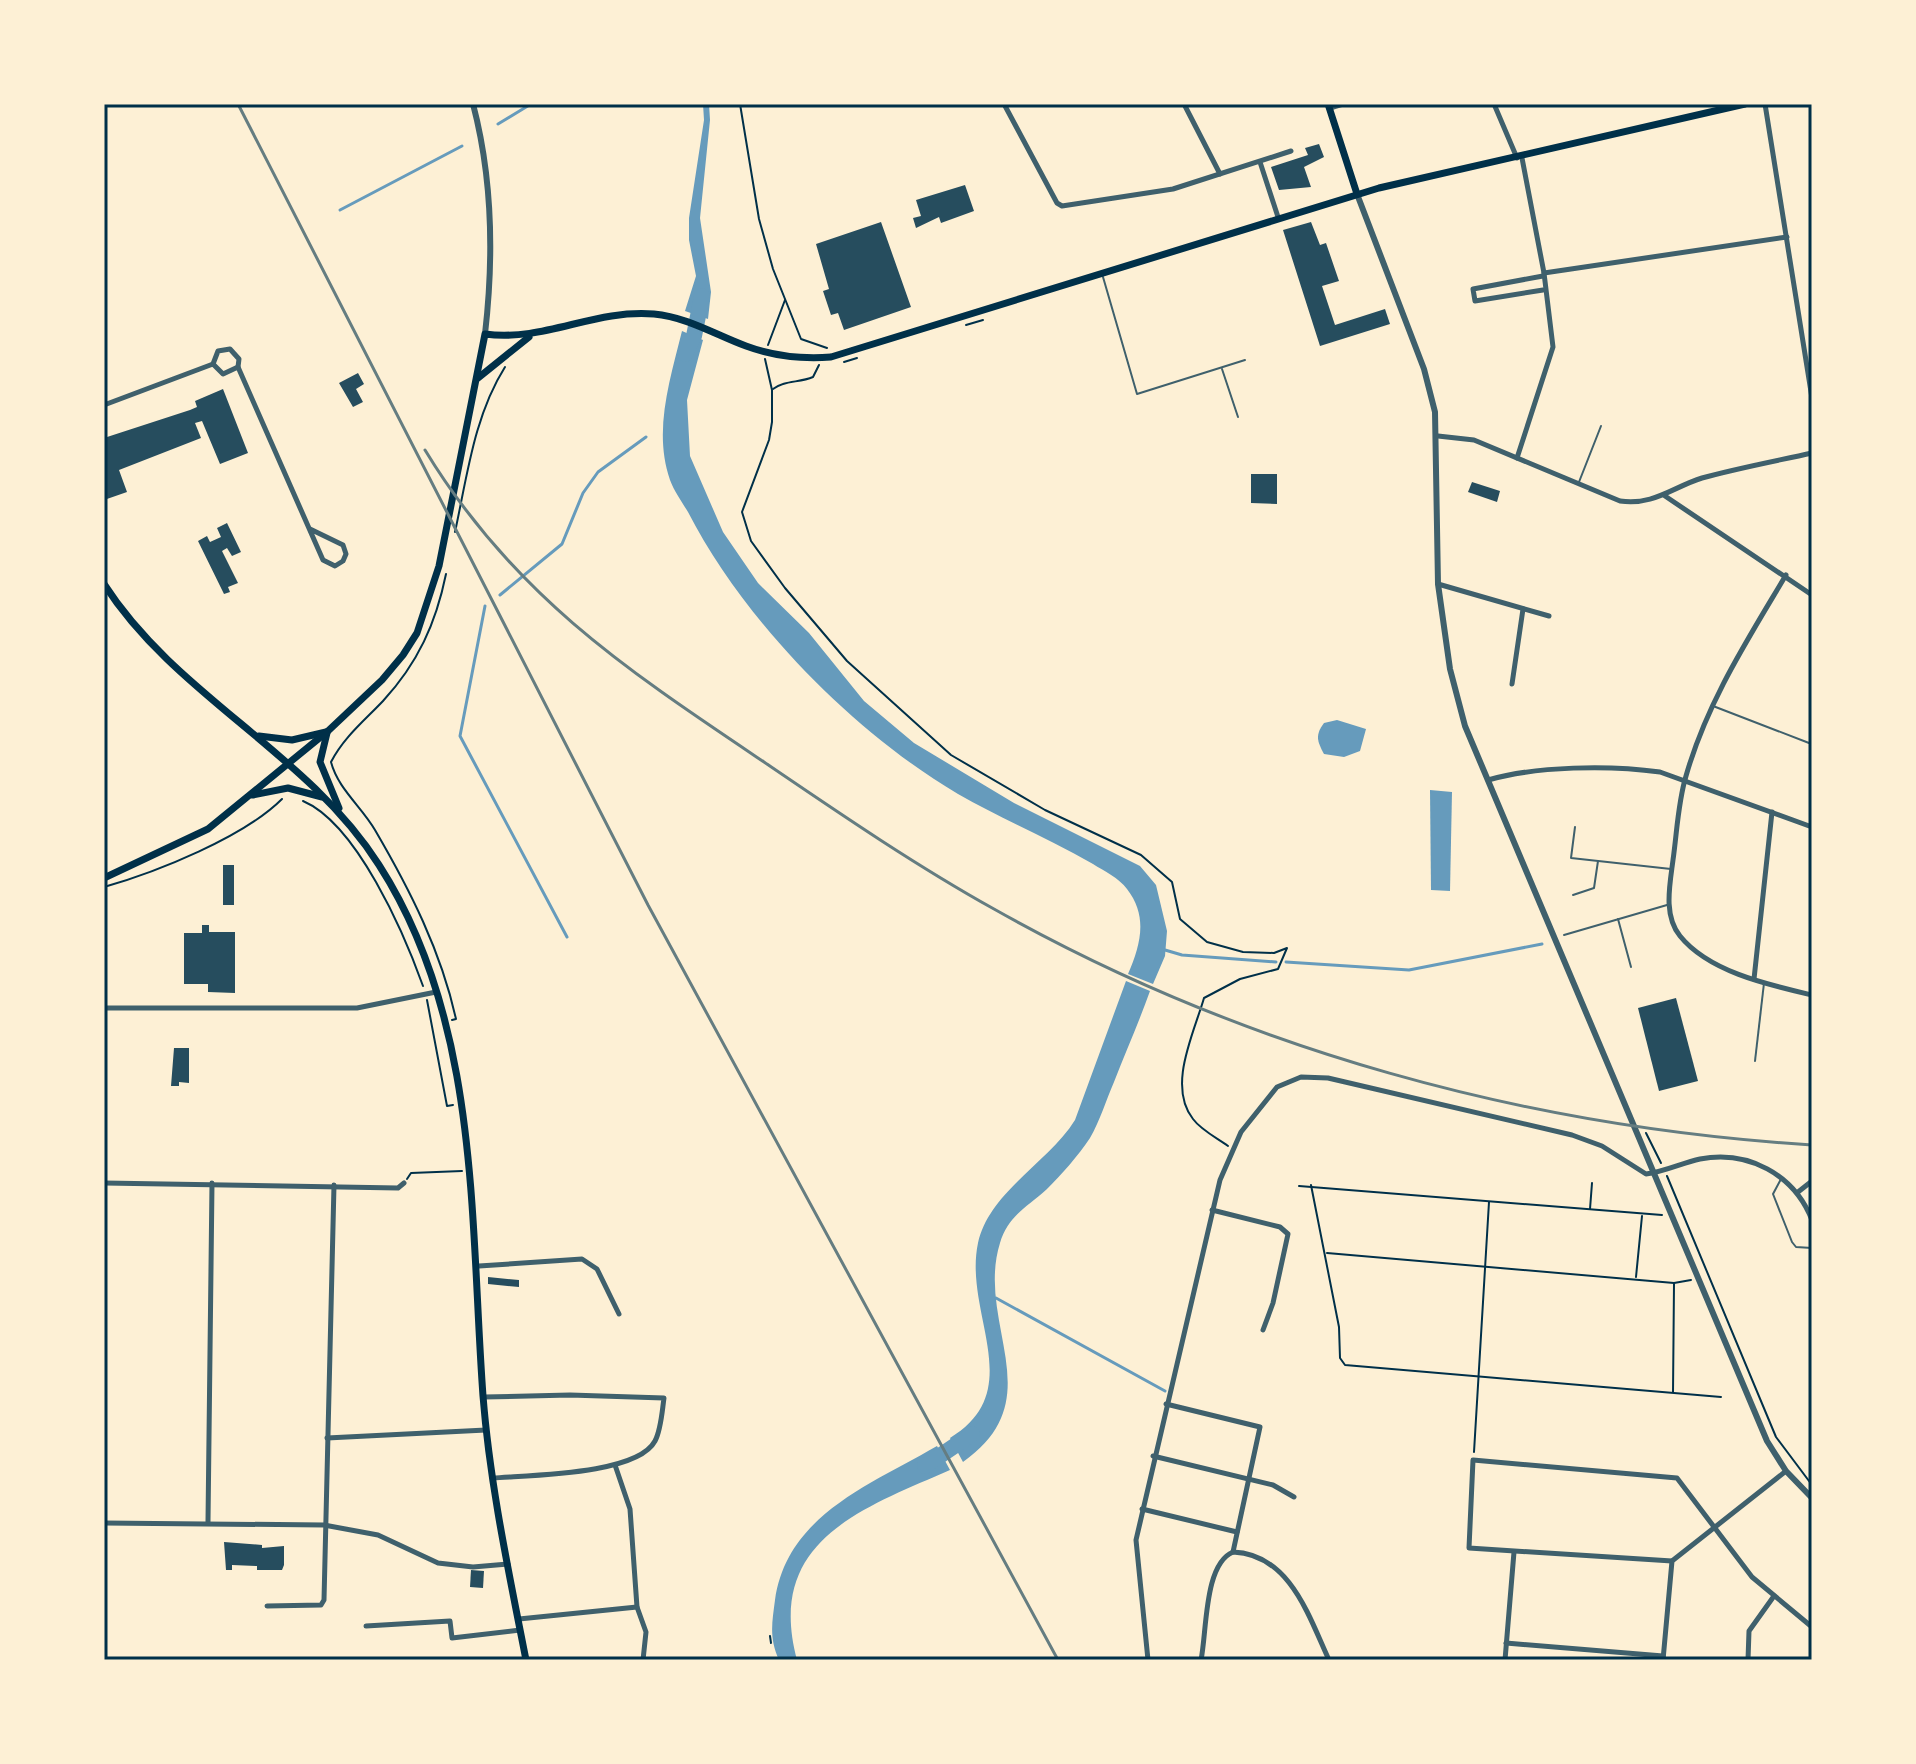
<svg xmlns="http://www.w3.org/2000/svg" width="1916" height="1764" font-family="Literata,serif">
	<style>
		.water { fill: #669bbc }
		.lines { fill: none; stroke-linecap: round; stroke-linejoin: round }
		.stream { stroke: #669bbc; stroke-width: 3 }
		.river { stroke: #669bbc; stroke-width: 16 }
		.building { fill: #264d5e }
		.path { stroke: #003049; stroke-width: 2 }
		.service { stroke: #3f606c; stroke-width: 2 }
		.minor { stroke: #3f606c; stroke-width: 5 }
		.tertiary { stroke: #3f606c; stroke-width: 6 }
		.secondary { stroke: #003049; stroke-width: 7 }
		.rail { stroke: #657d81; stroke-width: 3 }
		.neatline { fill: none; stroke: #003049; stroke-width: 3 }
	</style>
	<rect width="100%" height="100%" fill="#fdf0d5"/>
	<g class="water">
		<polygon points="703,104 709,104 710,120 700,218 711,292 708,319 685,311 696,276 689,240 689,218 704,120"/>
		<path d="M682,331L703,340L687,400L690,456L723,532L758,583L809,633L864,701L914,743L1014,803L1140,866L1156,885L1167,931L1165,956L1153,984L1128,974C1141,944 1148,916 1127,889C1119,878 1104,871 1093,864C1049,839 1002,819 958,794C853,732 744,621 688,512C682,502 674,491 670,480C653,431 670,380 682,331Z"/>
		<path d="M1337,720L1366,729L1360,751L1344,757L1324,754C1317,741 1315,735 1324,723Z"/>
		<polygon points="1430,790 1452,792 1450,891 1431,890"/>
		<path d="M1126,981L1150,991C1139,1022 1126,1051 1114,1082C1106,1100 1100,1121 1090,1138C1078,1156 1062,1174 1047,1189C1027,1207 1008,1216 1000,1243C975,1324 1053,1399 963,1462L950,1438C1029,1390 963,1314 978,1243C989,1192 1049,1162 1075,1120Z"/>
		<path d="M937,1446L950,1470C861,1509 765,1541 797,1660H779C769,1638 772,1623 775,1600C787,1515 870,1485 937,1446Z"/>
	</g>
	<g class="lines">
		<g class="stream">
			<polyline points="498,124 531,104"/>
			<polyline points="340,210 462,146"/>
			<polyline points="500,595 562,544 583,493 598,472 646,437"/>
			<polyline points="485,606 460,736 567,937"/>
			<polyline points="1165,950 1182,955 1276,962"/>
			<polyline points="1286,962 1409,970 1542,944"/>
			<polyline points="996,1298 1165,1391"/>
		</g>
		<g class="river">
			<polyline points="685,354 694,336 702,296"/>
			<polyline points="925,1466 972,1434"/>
		</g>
	</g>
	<g class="building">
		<polygon points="1319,144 1324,157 1304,167 1311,187 1279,190 1271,167 1308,155 1305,148"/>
		<polygon points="965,185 974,211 941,223 939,217 916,228 913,218 921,216 916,200"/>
		<polygon points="881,222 911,307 844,330 838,313 831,315 823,291 829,289 816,244"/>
		<polygon points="1311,222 1320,245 1326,243 1339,281 1322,286 1335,325 1385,309 1390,324 1320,346 1283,230"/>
		<polygon points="358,373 364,384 356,389 363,402 353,407 339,383"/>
		<polygon points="223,389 248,453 220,464 202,421 195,423 201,438 119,470 127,492 104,500 104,438 190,410 197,407 195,401"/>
		<polygon points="1251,474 1277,474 1277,504 1251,503"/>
		<polygon points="1472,482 1500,491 1497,502 1468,492"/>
		<polygon points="227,523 241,552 232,556 227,548 222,551 238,583 228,587 230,592 224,594 198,541 207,536 210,542 221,537 217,528"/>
		<rect x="223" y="865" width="11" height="40"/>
		<polygon points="202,925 209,925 209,932 235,932 235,993 208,992 208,984 184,984 184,933 202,933"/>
		<polygon points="1676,998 1698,1081 1659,1091 1638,1008"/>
		<polygon points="174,1048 189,1048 189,1083 179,1082 179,1086 171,1086"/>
		<polygon points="488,1277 519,1280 519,1287 488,1284"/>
		<polygon points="224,1542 262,1545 262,1548 284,1546 284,1565 282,1570 257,1570 257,1566 232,1565 232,1570 226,1570"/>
		<polygon points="471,1570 484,1571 483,1588 470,1587"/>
	</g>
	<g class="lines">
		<g class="path">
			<polyline points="740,104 759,219 773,269 801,339 827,348"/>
			<polyline points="966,325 983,320"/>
			<polyline points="768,345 785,300"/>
			<path d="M765,359L772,390V422L769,440L742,512L751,541L785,588L847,661L951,755L1045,810L1141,855L1172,882L1180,919L1207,942L1243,952L1274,953L1287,948L1278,969L1240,979L1204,998C1194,1033 1167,1086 1193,1119C1201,1130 1217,1138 1228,1146"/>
			<polyline points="844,362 857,358"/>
			<path d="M773,389C785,380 799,383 813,377L819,365"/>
			<path d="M455,532C467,477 474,416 505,367"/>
			<path d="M446,574C436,623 418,663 383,701C364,721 344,737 331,762C338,789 362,807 375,830C410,890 441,951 456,1019L452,1020"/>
			<path d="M303,801C357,824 404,933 423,986"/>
			<path d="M104,887C157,872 244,837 282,799"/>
			<polyline points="427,1000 447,1106 453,1105"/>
			<polyline points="1646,1133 1661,1163"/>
			<polyline points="1667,1176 1776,1437 1812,1485"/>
			<polyline points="407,1179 411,1173 462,1171"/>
			<polyline points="1311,1185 1339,1327 1340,1358 1345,1365 1721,1397"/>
			<polyline points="1299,1186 1662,1215"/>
			<polyline points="1590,1209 1592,1183"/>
			<polyline points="1327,1253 1674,1283 1691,1280"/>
			<polyline points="1636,1277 1642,1216"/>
			<polyline points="1673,1392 1674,1284"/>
			<polyline points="1474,1452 1489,1202"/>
			<polyline points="770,1636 771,1643"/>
		</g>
		<g class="service">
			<polyline points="1103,277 1137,394 1245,360"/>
			<polyline points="1222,369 1238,417"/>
			<polyline points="1579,482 1601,426"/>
			<polyline points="1713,706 1809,743"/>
			<polyline points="1575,827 1571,858 1671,869"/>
			<polyline points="1573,895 1594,888 1598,861"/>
			<polyline points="1618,919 1631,967"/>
			<polyline points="1564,935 1667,905"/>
			<polyline points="1755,1061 1764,983"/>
			<polyline points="1781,1179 1773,1194 1792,1242 1796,1247 1812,1248"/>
		</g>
		<g class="minor">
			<polyline points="1004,104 1057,203 1062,206 1173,189 1291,151"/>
			<polyline points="1184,104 1220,174"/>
			<polyline points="1494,104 1517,158"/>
			<polyline points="1765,104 1812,398"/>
			<polyline points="1330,108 1343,104"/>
			<polyline points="1260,162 1278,217"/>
			<polyline points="1544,273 1787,237"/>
			<polyline points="1543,276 1473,289 1475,301 1543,290"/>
			<polyline points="213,364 218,351 230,349 239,359 238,367"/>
			<polyline points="104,405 213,364 223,374 238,367 323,560 335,566 343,561 346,554 343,545 310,529"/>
			<path d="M1438,436L1474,440L1620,501C1653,506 1673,487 1702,478C1738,468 1776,461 1812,453"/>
			<polyline points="1517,458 1553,347 1544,273 1522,158"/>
			<polyline points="1665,496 1812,595"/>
			<path d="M1786,575C1748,639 1707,702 1686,776C1678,802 1677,832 1673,860C1670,884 1663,915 1680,936C1709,972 1769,985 1812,995"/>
			<polyline points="1438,584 1549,616"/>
			<polyline points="1512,684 1523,609"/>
			<path d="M1488,780C1537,766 1609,765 1660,772L1812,827"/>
			<polyline points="1754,979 1772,812"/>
			<polyline points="104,1008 357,1008 436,992"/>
			<polyline points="104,1183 398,1188 404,1183"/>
			<polyline points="1798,1192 1812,1181"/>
			<polyline points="1212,1210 1280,1227 1288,1234 1273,1303 1263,1330"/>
			<polyline points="479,1266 582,1259 597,1269 619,1314"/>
			<path d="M484,1397L570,1395L664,1398C662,1412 661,1430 655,1441C637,1475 528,1475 493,1478"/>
			<polyline points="1166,1404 1260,1427 1233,1552"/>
			<polyline points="327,1438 486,1430"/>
			<polyline points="1153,1456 1273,1485 1294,1497"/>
			<polyline points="615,1465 630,1509 637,1607 646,1632 643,1660"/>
			<polyline points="1142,1509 1237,1532"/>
			<polyline points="208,1522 212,1183"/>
			<polyline points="104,1523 324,1525 378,1535 438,1563 473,1567 508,1564"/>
			<polyline points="1672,1561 1469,1548 1473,1460 1677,1478 1752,1577 1812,1627"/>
			<polyline points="267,1606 321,1605 324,1600 334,1185"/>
			<polyline points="519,1619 637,1607"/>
			<polyline points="366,1626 450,1621 452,1638 520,1630"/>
			<polyline points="1506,1643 1663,1656"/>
			<path d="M1148,1660L1136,1540L1220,1180L1241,1132L1277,1087L1301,1077L1328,1078L1572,1135L1602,1146L1646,1174C1664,1172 1682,1163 1700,1159C1748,1150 1794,1174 1812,1220"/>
			<path d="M1201,1660C1207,1631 1204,1564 1233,1552C1290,1554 1309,1617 1329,1660"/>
			<polyline points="1505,1660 1514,1552"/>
			<polyline points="1663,1660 1672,1561 1786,1471"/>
			<polyline points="1748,1660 1749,1631 1774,1596"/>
		</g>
		<g class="tertiary">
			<path d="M473,104C493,180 494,256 485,334"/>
			<polyline points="1357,194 1424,369 1435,412 1438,584 1450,669 1465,726 1767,1441 1786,1471 1812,1498"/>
		</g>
		<g class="secondary">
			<polyline points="1328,104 1357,194"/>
			<polyline points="478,378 529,337"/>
			<path d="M104,584C176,696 307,752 379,865C480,1022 470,1218 483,1396C490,1485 509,1573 526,1660"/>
			<polyline points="327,733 320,762 339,808"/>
			<polyline points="259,736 292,740 326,732"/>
			<polyline points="253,795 288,788 322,797"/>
			<path d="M104,878L208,829L328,731L382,680L403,655L417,633L439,566L485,334C545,342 593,309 654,314C687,317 716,335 746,346C773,356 804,359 831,357L1379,188L1745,104"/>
		</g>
		<g class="rail">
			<polyline points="238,104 648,905 1058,1660"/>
			<path d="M425,450C513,595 627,670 764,762C839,813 915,865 994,909C1244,1050 1526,1127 1812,1145"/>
		</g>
	</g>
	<rect width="1916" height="1764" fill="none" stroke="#fdf0d5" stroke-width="212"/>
	<rect x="106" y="106" width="1704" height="1552" class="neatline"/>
</svg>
